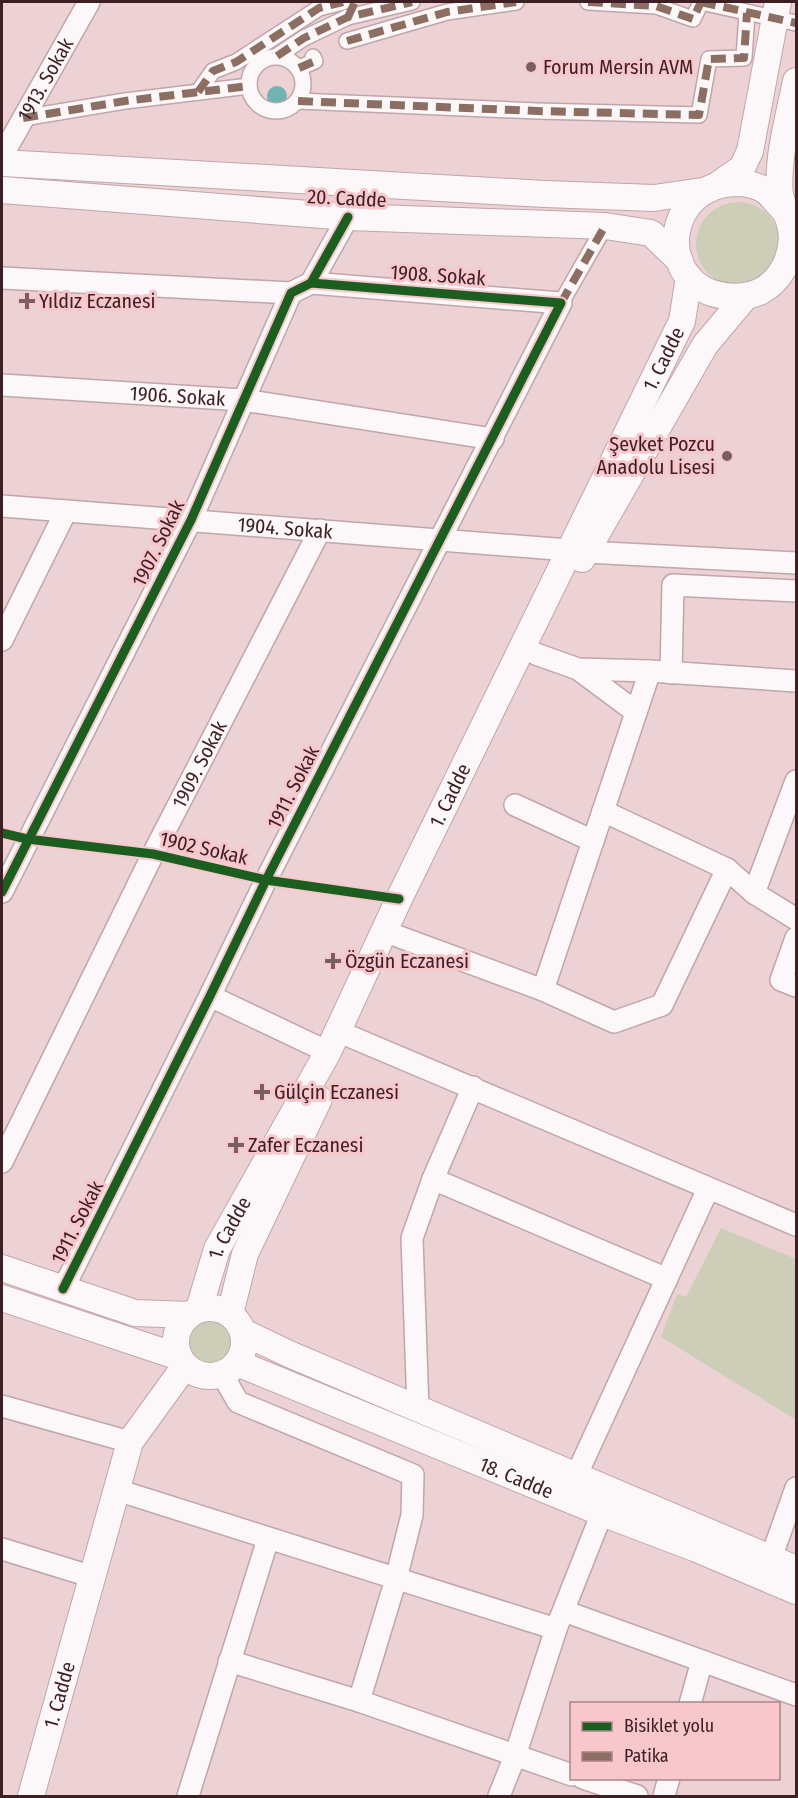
<svg xmlns="http://www.w3.org/2000/svg" width="798" height="1798" font-family="'Fira Sans Condensed',sans-serif">
	<style>
		.green { fill: #cdceb8 }
		.water { fill: #6fb3b2 }
		.lines { fill: none; stroke-linecap: round; stroke-linejoin: round }
		.pedestrian-casing { stroke: #c0a5a9; stroke-width: 18 }
		.minor-casing { stroke: #c0a5a9; stroke-width: 24 }
		.tertiary-casing { stroke: #c0a5a9; stroke-width: 28 }
		.pedestrian { stroke: #fcf8f9; stroke-width: 15 }
		.minor { stroke: #fcf8f9; stroke-width: 21 }
		.tertiary { stroke: #fcf8f9; stroke-width: 26 }
		.quiet { stroke: #8d6e63; stroke-width: 8; stroke-dasharray: 15 8; stroke-linecap: butt }
		.cycleway-casing { stroke: #f8c7cc; stroke-width: 13 }
		.cycleway { stroke: #1b5e20; stroke-width: 9 }
		.poi-dot { fill: #7b5e62; stroke: #f8c7cc; stroke-width: 2 }
		.labels { text-anchor: middle; dominant-baseline: central; stroke-width: 6; stroke-linejoin: round; paint-order: stroke }
		.poi-label { font-size: 20px; fill: #3e2024; stroke: #f8c7cc; text-anchor: start }
		.street-label { font-size: 20px; fill: #3e2024; stroke: #f8c7cc }
	</style>
	<rect width="100%" height="100%" fill="#edd2d5"/>
	<g class="green">
		<circle cx="738" cy="244" r="42"/>
		<polygon points="721,1228 796,1259 796,1420 661,1337 677,1294 686,1297"/>
		<circle cx="212" cy="1342" r="22"/>
	</g>
	<circle class="water" cx="277" cy="96" r="10"/>
	<g class="lines">
		<g class="pedestrian-casing">
			<g id="pedestrian">
				<polyline points="588,2 656,6 693,19 701,2"/>
				<polyline points="701,2 796,23"/>
				<polyline points="347,41 447,12 516,2"/>
				<polyline points="277,56 304,38 348,17 412,2"/>
				<circle cx="276" cy="84" r="27"/>
				<polyline points="299,68 315,61 313,57"/>
				<polyline points="198,92 213,71 236,62 319,8 343,2"/>
				<polyline points="298,101 537,111 699,115 709,59 744,58 747,13"/>
				<polyline points="23,118 125,101 249,86"/>
				<polyline points="561,303 605,226"/>
			</g>
		</g>
		<g class="minor-casing">
			<g id="minor">
				<path id="s1" d="M2,156L89,2"/>
				<polyline points="2,278 291,293"/>
				<path id="s2" d="M2,385L243,400L493,439"/>
				<path id="s3" d="M2,506L569,550"/>
				<polyline points="586,552 796,563"/>
				<polyline points="2,640 66,511"/>
				<polyline points="536,654 578,669 650,671 796,681"/>
				<polyline points="578,669 636,712"/>
				<polyline points="671,673 673,585 796,591"/>
				<polyline points="515,805 593,841"/>
				<polyline points="603,811 727,869 754,893 796,919"/>
				<polyline points="2,892 191,520 291,293 311,283 348,217"/>
				<polyline points="754,893 796,781"/>
				<polyline points="397,936 543,990 614,1022 662,1005 727,869"/>
				<polyline points="796,938 781,980 796,986"/>
				<polyline points="543,990 650,671"/>
				<polyline points="210,996 328,1052"/>
				<polyline points="349,1036 796,1225"/>
				<path id="s4" d="M2,1162L153,854L320,530"/>
				<polyline points="433,1179 667,1279"/>
				<polyline points="63,1289 210,996 266,880 561,303 311,283"/>
				<polyline points="222,1374 238,1402 413,1475 412,1515 396,1579 359,1701"/>
				<polyline points="2,1406 130,1442"/>
				<polyline points="418,1409 412,1238 433,1179 473,1087"/>
				<polyline points="576,1476 708,1189"/>
				<polyline points="117,1490 556,1629"/>
				<polyline points="2,1549 93,1577"/>
				<polyline points="771,1558 796,1488"/>
				<polyline points="564,1611 796,1695"/>
				<polyline points="229,1661 359,1701 572,1775"/>
				<polyline points="690,1704 702,1661"/>
				<polyline points="583,1778 637,1796"/>
				<polyline points="188,1796 268,1539"/>
				<polyline points="499,1796 515,1756 556,1629 602,1513"/>
				<polyline points="664,1796 669,1778"/>
			</g>
		</g>
		<g class="tertiary-casing">
			<g id="tertiary">
				<polyline points="2,163 545,194 654,198 702,191"/>
				<polyline points="719,184 742,168 750,151 778,2"/>
				<polyline points="2,190 348,217 605,226 651,233 680,261"/>
				<path d="M785,211C778,205 773,197 766,191C757,185 746,183 735,183C668,185 655,273 712,293C729,298 745,299 761,291C782,280 795,253 791,229C789,217 782,206 780,194C778,183 780,169 781,157C784,132 791,106 796,81"/>
				<polyline points="582,559 705,345 746,296"/>
				<polyline points="2,1268 135,1313 189,1315"/>
				<polyline points="2,1298 179,1357"/>
				<circle cx="210" cy="1342" r="34"/>
				<path id="s5" d="M199,1309L217,1249L328,1052L399,899L682,321L689,277"/>
				<polyline points="230,1314 245,1254 319,1099"/>
				<polyline points="243,1332 289,1354 796,1569"/>
				<path id="s6" d="M237,1363L602,1513L697,1549L796,1591"/>
				<path id="s7" d="M31,1796L130,1442L185,1366"/>
			</g>
		</g>
		<use href="#pedestrian" class="pedestrian"/>
		<use href="#minor" class="minor"/>
		<use href="#tertiary" class="tertiary"/>
		<g class="quiet">
			<polyline points="588,2 656,6 693,19 701,2"/>
			<polyline points="701,2 796,23"/>
			<polyline points="348,17 355,2"/>
			<polyline points="347,41 447,12 516,2"/>
			<polyline points="277,56 304,38 348,17 412,2"/>
			<polyline points="299,68 315,61 313,57"/>
			<polyline points="198,92 213,71 236,62 319,8 343,2"/>
			<polyline points="298,101 537,111 699,115 709,59 744,58 747,13"/>
			<polyline points="23,118 125,101 249,86"/>
			<polyline points="561,303 605,226"/>
		</g>
		<g class="cycleway-casing">
			<g id="cycleway">
				<polyline points="2,833 27,839 153,854 266,880 399,899"/>
				<polyline points="2,892 191,520 291,293 311,283 348,217"/>
				<polyline points="63,1289 210,996 266,880 561,303 311,283"/>
			</g>
		</g>
		<use href="#cycleway" class="cycleway"/>
	</g>
	<g class="poi-dot">
		<circle cx="531" cy="67" r="6"/>
		<path d="M24 292h6v6h6v6h-6v6h-6v-6h-6v-6h6z"/>
		<circle cx="727" cy="456" r="6"/>
		<path d="M330 952h6v6h6v6h-6v6h-6v-6h-6v-6h6z"/>
		<path d="M259 1083h6v6h6v6h-6v6h-6v-6h-6v-6h6z"/>
		<path d="M233 1136h6v6h6v6h-6v6h-6v-6h-6v-6h6z"/>
	</g>
	<g class="labels">
		<g class="poi-label">
			<text x="543" y="67">Forum Mersin AVM</text>
			<text x="39" y="301">Yıldız Eczanesi</text>
			<text x="715" y="444" text-anchor="end">Şevket Pozcu<tspan x="715" dy="23">Anadolu Lisesi</tspan></text>
			<text x="345" y="961">Özgün Eczanesi</text>
			<text x="274" y="1092">Gülçin Eczanesi</text>
			<text x="248" y="1145">Zafer Eczanesi</text>
		</g>
		<g class="street-label">
			<text stroke="none"><textPath href="#s1" startOffset="88">1913. Sokak</textPath></text>
			<text transform="translate(347 198) rotate(3)">20. Cadde</text>
			<text transform="translate(438 275) rotate(4)">1908. Sokak</text>
			<text stroke="none"><textPath href="#s5" startOffset="1059">1. Cadde</textPath></text>
			<text stroke="none"><textPath href="#s2" startOffset="176">1906. Sokak</textPath></text>
			<text stroke="none"><textPath href="#s3" startOffset="284">1904. Sokak</textPath></text>
			<text transform="translate(158 543) rotate(-64)">1907. Sokak</text>
			<text stroke="none"><textPath href="#s4" startOffset="444">1909. Sokak</textPath></text>
			<text transform="translate(293 787) rotate(-63)">1911. Sokak</text>
			<text stroke="none"><textPath href="#s5" startOffset="573">1. Cadde</textPath></text>
			<text transform="translate(204 848) rotate(13)">1902 Sokak</text>
			<text transform="translate(77 1222) rotate(-63)">1911. Sokak</text>
			<text stroke="none"><textPath href="#s5" startOffset="87">1. Cadde</textPath></text>
			<text stroke="none"><textPath href="#s6" startOffset="302">18. Cadde</textPath></text>
			<text stroke="none"><textPath href="#s7" startOffset="105">1. Cadde</textPath></text>
		</g>
	</g>
	<rect width="798" height="1798" fill="none" stroke="#3e2024" stroke-width="6"/>
	<rect x="570" y="1702" width="210" height="78" fill="#f8c7cc" stroke="#ae8489" stroke-width="1.5"/>
	<rect x="582" y="1722" width="30" height="9" fill="#1b5e20" stroke="#ae8489" stroke-width="1.5"/>
	<text x="624" y="1732" font-size="18" fill="#3e2024">Bisiklet yolu</text>
	<rect x="582" y="1752" width="30" height="9" fill="#8d6e63" stroke="#ae8489" stroke-width="1.5"/>
	<text x="624" y="1762" font-size="18" fill="#3e2024">Patika</text>
</svg>
